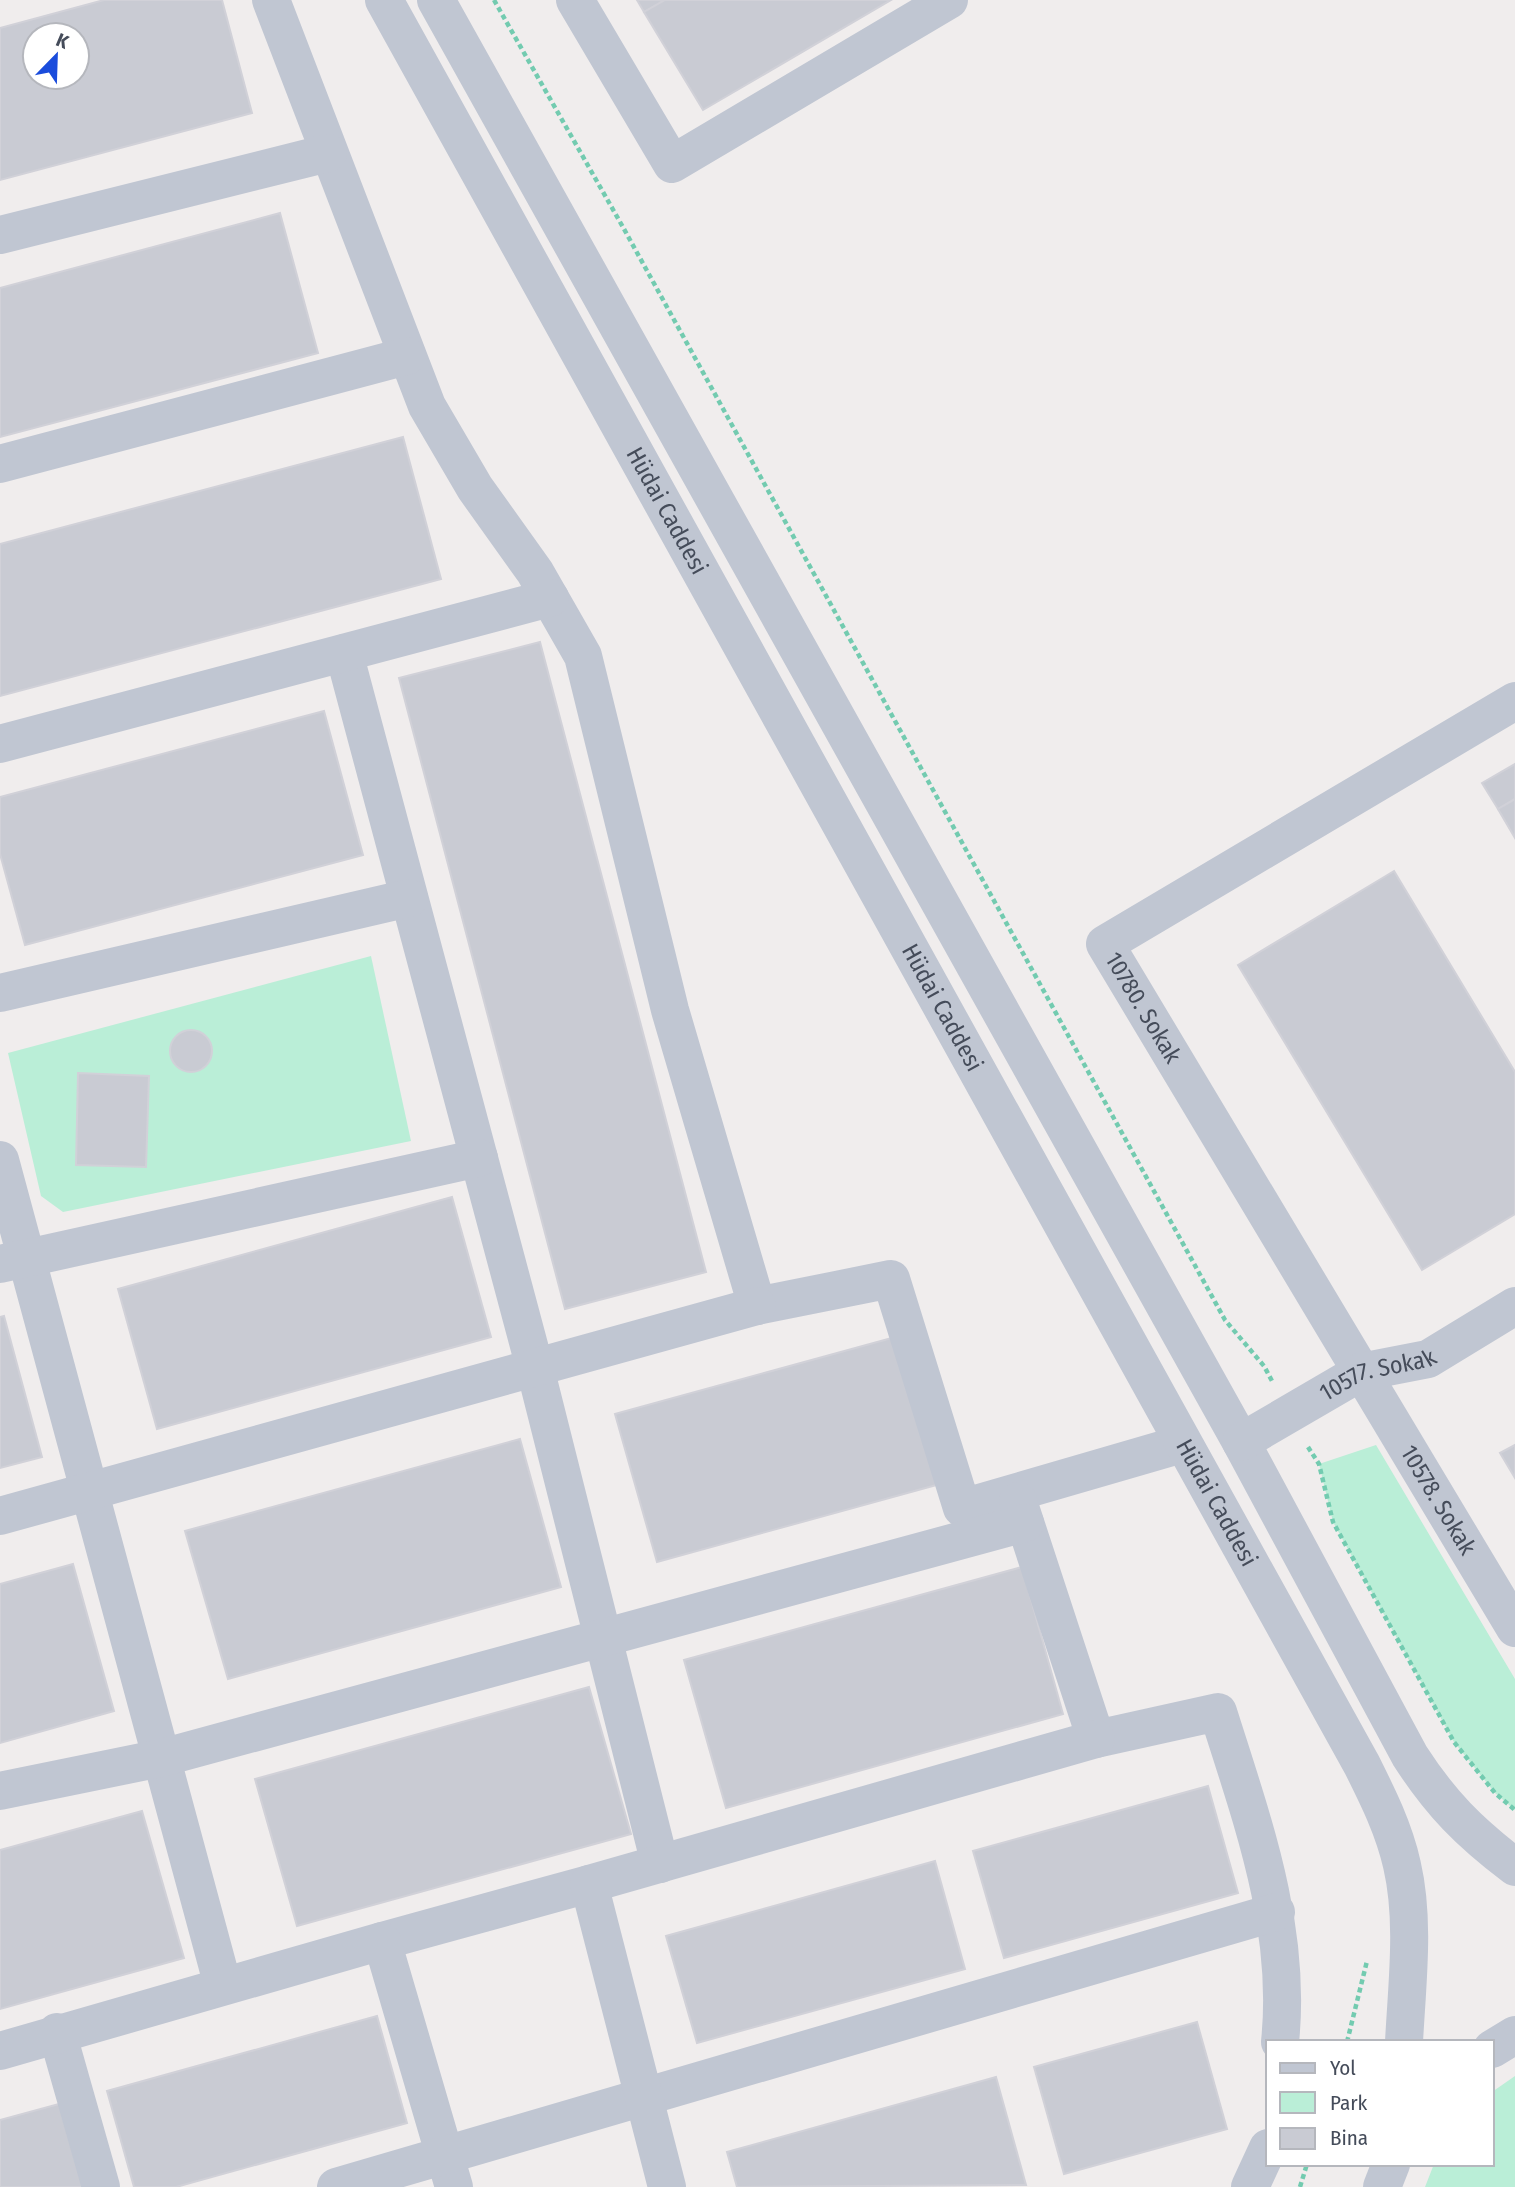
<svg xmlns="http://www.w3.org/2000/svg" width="1515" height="2187" font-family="'Fira Sans Condensed',sans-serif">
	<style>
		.green { fill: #baeed7 }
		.building { fill: #c9cbd3; stroke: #d1d1d8; stroke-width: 2; fill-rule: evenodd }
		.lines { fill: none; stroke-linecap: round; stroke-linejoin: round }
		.path { stroke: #73cbb0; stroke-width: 4.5; stroke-dasharray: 5 3.5; stroke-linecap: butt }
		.minor { stroke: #c0c6d2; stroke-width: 38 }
		.labels { text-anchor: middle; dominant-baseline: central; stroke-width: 6; stroke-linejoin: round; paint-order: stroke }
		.street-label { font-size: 24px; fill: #454c5a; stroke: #fff }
	</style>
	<rect width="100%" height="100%" fill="#f0eded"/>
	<g class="green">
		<polygon points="371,956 411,1141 63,1212 41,1196 8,1053"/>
		<polygon points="1376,1445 1515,1679 1515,1810 1495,1793 1454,1742 1333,1522 1319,1464"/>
		<polygon points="1515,2076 1515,2187 1425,2187 1434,2164 1492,2164 1492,2092"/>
	</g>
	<g class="building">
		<path d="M104,0H222L252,113L0,180V28ZM35,35H77V77H35Z"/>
		<polygon points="637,0 665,0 644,12"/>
		<polygon points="665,0 891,0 703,110 644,12"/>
		<polygon points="280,213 318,353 0,437 0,288"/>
		<polygon points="403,437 441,579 0,696 0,544"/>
		<polygon points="540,642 706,1272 565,1309 399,678"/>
		<polygon points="324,711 363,855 25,945 0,854 0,797"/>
		<polygon points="1515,764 1515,799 1498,809 1482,783"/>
		<polygon points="1515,799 1515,838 1498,809"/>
		<polygon points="1394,871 1515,1072 1515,1214 1422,1270 1238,965"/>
		<circle cx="191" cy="1051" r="21"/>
		<polygon points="78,1073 149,1076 146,1167 76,1165"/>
		<polygon points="452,1197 491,1337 157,1429 118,1289"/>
		<polygon points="4,1316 42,1457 0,1468 0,1317"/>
		<polygon points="899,1336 940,1484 657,1562 615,1414"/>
		<polygon points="520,1439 561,1587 228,1679 185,1531"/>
		<polygon points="1515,1445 1515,1478 1500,1453"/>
		<polygon points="73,1564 114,1711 0,1743 0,1584"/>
		<polygon points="1022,1567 1063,1714 726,1808 684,1660"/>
		<polygon points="589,1687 631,1834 297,1926 255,1779"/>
		<polygon points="1208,1786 1238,1893 1004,1958 973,1851"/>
		<polygon points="142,1811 184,1958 0,2009 0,1850"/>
		<polygon points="935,1861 965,1969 697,2043 666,1936"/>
		<polygon points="377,2016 407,2123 176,2187 134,2187 107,2091"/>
		<polygon points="1197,2022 1227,2129 1064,2174 1034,2067"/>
		<polygon points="996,2077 1026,2185 737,2187 727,2152"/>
		<polygon points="70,2101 94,2187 0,2187 0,2120"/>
	</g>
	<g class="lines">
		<g class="path">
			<polyline points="494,0 624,229 1225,1320 1264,1366 1272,1381"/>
			<polyline points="1308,1447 1319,1464 1333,1522 1454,1742 1495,1793 1515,1810"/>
			<polyline points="1347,2042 1367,1961"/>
			<polyline points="1300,2187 1307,2164"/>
		</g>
		<g class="minor">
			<polyline points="271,0 427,406 475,488 535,572 583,656 670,1010 757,1306 891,1279 962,1508 1182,1444"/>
			<path id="s1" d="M384,0L1362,1765C1378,1797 1394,1829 1402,1865C1415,1921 1407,1984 1404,2042"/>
			<path d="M436,0L1241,1442L1410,1756C1441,1804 1469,1832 1515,1867"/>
			<polyline points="575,0 672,164 949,0"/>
			<polyline points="0,235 328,153"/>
			<polyline points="0,464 407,356"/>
			<polyline points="344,653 535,1368 660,1864"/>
			<path id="s2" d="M1515,701L1105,944L1515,1628"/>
			<polyline points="0,744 550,598"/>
			<polyline points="0,993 409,898"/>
			<polyline points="0,1160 223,1986"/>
			<polyline points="0,1264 479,1158"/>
			<path id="s3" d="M1241,1442L1361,1372L1428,1359L1515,1306"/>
			<path d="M1018,1501L1096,1739L1218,1712C1252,1820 1292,1927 1280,2042"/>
			<polyline points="0,1516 757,1306"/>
			<polyline points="0,1791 161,1758 1025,1523"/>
			<polyline points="382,1941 589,1884"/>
			<polyline points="57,2032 101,2187"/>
			<polyline points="1492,2049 1515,2035"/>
			<polyline points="0,2051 382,1941 454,2187"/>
			<polyline points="336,2187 1276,1912"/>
			<polyline points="667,2187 589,1884 1096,1739"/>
			<polyline points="1250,2187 1268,2148"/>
			<polyline points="1382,2187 1391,2164"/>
		</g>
	</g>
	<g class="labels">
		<g class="street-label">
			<text stroke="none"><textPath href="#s1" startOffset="584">Hüdai Caddesi</textPath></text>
			<text stroke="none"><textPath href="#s1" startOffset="1152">Hüdai Caddesi</textPath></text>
			<text stroke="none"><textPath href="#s2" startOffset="551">10780. Sokak</textPath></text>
			<text stroke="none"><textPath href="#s3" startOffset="154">10577. Sokak</textPath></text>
			<text stroke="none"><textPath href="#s2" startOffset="1125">10578. Sokak</textPath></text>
			<text stroke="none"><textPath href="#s1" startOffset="1718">Hüdai Caddesi</textPath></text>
		</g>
	</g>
	<rect x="1266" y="2040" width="228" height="126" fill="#ffffff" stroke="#b5b7bd" stroke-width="2"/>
	<rect x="1280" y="2063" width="35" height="10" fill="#c0c6d2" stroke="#b5b7bd" stroke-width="2"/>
	<text x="1330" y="2075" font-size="21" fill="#454c5a">Yol</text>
	<rect x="1280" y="2092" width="35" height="21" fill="#baeed7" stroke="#b5b7bd" stroke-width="2"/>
	<text x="1330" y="2110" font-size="21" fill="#454c5a">Park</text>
	<rect x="1280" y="2128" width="35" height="21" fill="#c9cbd3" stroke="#b5b7bd" stroke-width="2"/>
	<text x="1330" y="2145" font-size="21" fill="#454c5a">Bina</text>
	<g transform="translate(56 56) rotate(23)"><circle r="33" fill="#ffffff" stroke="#b5b7bd" stroke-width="2"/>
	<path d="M0-5L12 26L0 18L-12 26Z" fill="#1a4cdc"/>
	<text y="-10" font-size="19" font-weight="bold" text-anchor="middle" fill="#454c5a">K</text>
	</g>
</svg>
